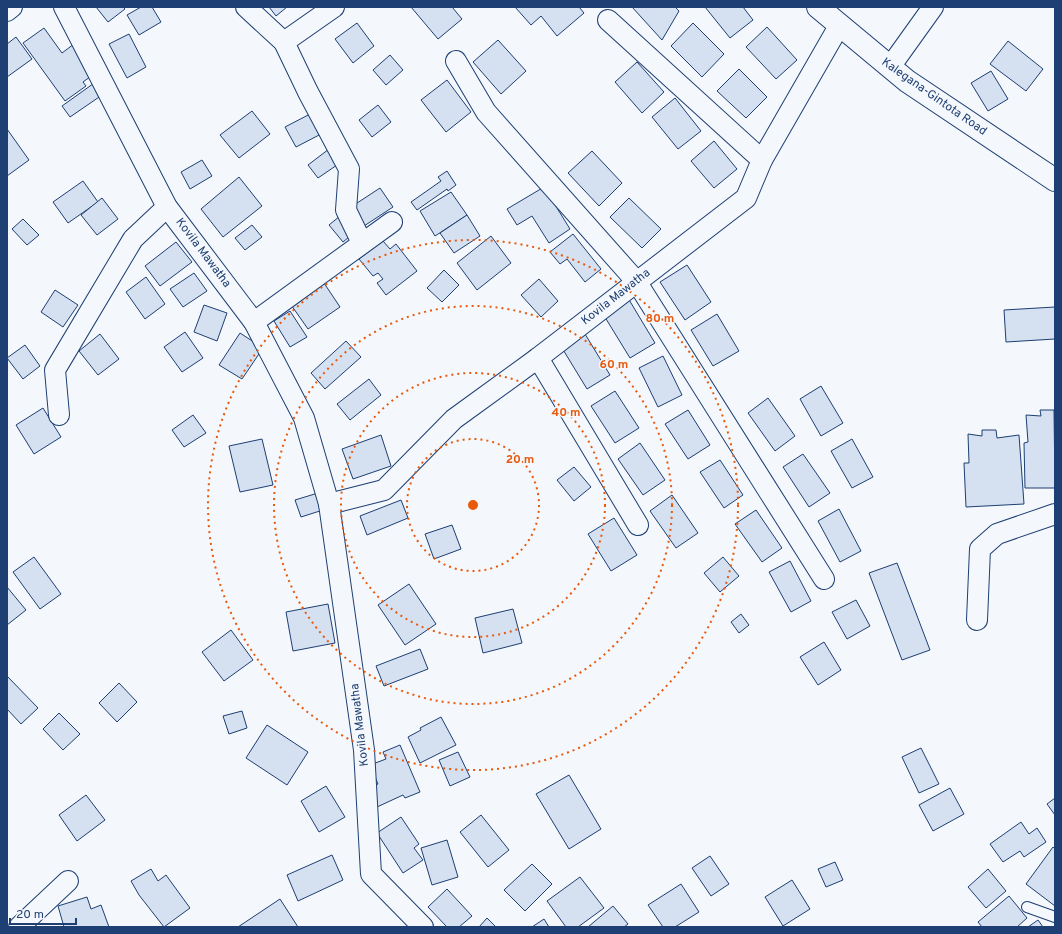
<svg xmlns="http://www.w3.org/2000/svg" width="1062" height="934" font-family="Overpass,sans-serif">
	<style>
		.building { fill: #d5e0f0; stroke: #1d3f73 }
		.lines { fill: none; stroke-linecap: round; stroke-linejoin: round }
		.lane-casing { stroke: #1d3f73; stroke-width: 12 }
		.street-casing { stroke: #1d3f73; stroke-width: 22 }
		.secondary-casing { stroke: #1d3f73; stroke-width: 24 }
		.lane { stroke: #f4f7fb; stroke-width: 10 }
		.street { stroke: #f4f7fb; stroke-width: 20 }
		.secondary { stroke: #f4f7fb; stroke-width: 22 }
		.ring { fill: none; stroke: #e8590c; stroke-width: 2; stroke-dasharray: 2 4 }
		.labels { text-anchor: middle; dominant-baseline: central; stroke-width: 3; stroke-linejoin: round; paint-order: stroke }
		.street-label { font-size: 12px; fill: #1d3f73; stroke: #f4f7fb }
		.centre { fill: #e8590c; stroke: #f4f7fb; stroke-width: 2 }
		.ring-label { font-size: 12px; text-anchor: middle; font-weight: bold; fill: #e8590c; stroke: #f4f7fb; stroke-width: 3; stroke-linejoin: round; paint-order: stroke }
	</style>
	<rect width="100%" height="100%" fill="#f4f7fb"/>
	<g class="building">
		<polygon points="96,7 123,7 125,9 108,22"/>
		<polygon points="141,7 152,7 161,22 139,35 127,15"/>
		<polygon points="269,7 287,7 276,16"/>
		<polygon points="411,7 452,7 462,19 438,39"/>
		<polygon points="515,7 579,7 584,13 557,36 541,16 531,25"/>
		<polygon points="632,7 675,7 679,11 662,40"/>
		<polygon points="705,7 743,7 753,20 730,38"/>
		<polygon points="357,23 374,46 353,63 335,39"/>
		<polygon points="693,23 724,54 702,77 671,46"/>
		<polygon points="767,27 797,60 776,79 746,47"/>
		<polygon points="44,28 62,53 74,44 94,74 83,82 86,86 65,101 23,43"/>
		<polygon points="129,34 146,67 127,78 109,44"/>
		<polygon points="16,37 32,59 7,77 7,44"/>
		<polygon points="498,40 526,71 501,94 473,62"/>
		<polygon points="1008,41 1043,69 1026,91 990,64"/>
		<polygon points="390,55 403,70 386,85 373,70"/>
		<polygon points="637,62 664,92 642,113 615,82"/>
		<polygon points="739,69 767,97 746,118 717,91"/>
		<polygon points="991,71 1008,99 988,111 971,83"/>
		<polygon points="447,80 471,112 446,132 421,100"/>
		<polygon points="97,81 105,93 70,117 62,106"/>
		<polygon points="675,98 701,131 678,149 652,117"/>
		<polygon points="378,105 391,122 372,137 359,120"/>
		<polygon points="252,111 270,134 239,158 220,135"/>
		<polygon points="312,113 323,133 296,147 285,127"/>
		<polygon points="7,129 29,160 7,176"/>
		<polygon points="714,141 737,169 714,188 691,161"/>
		<polygon points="329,149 340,163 318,178 308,165"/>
		<polygon points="592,151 622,183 599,206 568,173"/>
		<polygon points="202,160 212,176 190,189 181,172"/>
		<polygon points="447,171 456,185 448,191 447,189 417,210 411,202 441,181 438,177"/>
		<polygon points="239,177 262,206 223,237 201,209"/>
		<polygon points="83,181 98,202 68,223 53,202"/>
		<polygon points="544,187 570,229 549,243 532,216 517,225 507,209"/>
		<polygon points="380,188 393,207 364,226 351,207"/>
		<polygon points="451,192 467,215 435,236 420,211"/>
		<polygon points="102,198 118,219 97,235 81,215"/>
		<polygon points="629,198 661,229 642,248 610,217"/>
		<polygon points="467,215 480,236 454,253 440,233"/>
		<polygon points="340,216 354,233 343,242 329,225"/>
		<polygon points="23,219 39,235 27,245 12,229"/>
		<polygon points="252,225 262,237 245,250 235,238"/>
		<polygon points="573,234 601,269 585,282 567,259 560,264 550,252"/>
		<polygon points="491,236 511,263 477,290 457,263"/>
		<polygon points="383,241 390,249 396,244 417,271 386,295 377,283 383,279 378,273 373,276 359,259"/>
		<polygon points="176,242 192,262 160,286 145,266"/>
		<polygon points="687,265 711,302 685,320 660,282"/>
		<polygon points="444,270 459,285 442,302 427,288"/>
		<polygon points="194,273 207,291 183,307 170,289"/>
		<polygon points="146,277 165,304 145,319 126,292"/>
		<polygon points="539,279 558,301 541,317 521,295"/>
		<polygon points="322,280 340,307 308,329 289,302"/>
		<polygon points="55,290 78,305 63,327 41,312"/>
		<polygon points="628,298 655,343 630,358 603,314"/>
		<polygon points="204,305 227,313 217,341 194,332"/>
		<polygon points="1055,307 1055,339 1006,342 1004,310"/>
		<polygon points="290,311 307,337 290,347 274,321"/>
		<polygon points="717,314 739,351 713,366 691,330"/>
		<polygon points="185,332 203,358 182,372 164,347"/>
		<polygon points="240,333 263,348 242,379 219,365"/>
		<polygon points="100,334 119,359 98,375 79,351"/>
		<polygon points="585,334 610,375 587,389 562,348"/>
		<polygon points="346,341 361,357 325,389 311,373"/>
		<polygon points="25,345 40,366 23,379 7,358"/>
		<polygon points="663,356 682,395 658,407 639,368"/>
		<polygon points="369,379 381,395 350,420 337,404"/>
		<polygon points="821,386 843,423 821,436 800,399"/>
		<polygon points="615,391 639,428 615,443 591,406"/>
		<polygon points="768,398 795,436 775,451 748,413"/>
		<polygon points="43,408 61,437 34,454 16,425"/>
		<polygon points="688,410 710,445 688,459 665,424"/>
		<polygon points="1040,410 1054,410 1055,488 1025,488 1024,443 1028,442 1026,415 1041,416"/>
		<polygon points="193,415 206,433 184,447 172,430"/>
		<polygon points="982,430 996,430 997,438 1019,435 1024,504 966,507 964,463 969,463 968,434 982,436"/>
		<polygon points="381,435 391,466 353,479 342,449"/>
		<polygon points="262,439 273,485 240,492 229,446"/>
		<polygon points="852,439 873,477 852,488 831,451"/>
		<polygon points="640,443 665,480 643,495 618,459"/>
		<polygon points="803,454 830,493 809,507 783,467"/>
		<polygon points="720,460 743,495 724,508 700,472"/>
		<polygon points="574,467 591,487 574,501 557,480"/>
		<polygon points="318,493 323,510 301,517 295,500"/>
		<polygon points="672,495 698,533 676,548 650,511"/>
		<polygon points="401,500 408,518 367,535 360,516"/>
		<polygon points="839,509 861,551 840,562 818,521"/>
		<polygon points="756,510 782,548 762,562 735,524"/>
		<polygon points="614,518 637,555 611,571 588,534"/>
		<polygon points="452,525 461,549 434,559 425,534"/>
		<polygon points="34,557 61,594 40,609 13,572"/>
		<polygon points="723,557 739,576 720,592 704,573"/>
		<polygon points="790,561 811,601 791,612 769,572"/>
		<polygon points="897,563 930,650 902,660 869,573"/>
		<polygon points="409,584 436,624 405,645 378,605"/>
		<polygon points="7,587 26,610 7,625"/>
		<polygon points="856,600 870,626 847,639 832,612"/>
		<polygon points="328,604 335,643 293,651 286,612"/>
		<polygon points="513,609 522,643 483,653 475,618"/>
		<polygon points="741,614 749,625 739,633 731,622"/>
		<polygon points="231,630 253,660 224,681 202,652"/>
		<polygon points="824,642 841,670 818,685 800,657"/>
		<polygon points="420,649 428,669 384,686 376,666"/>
		<polygon points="7,676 38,708 21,724 7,709"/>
		<polygon points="119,683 137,702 117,722 99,703"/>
		<polygon points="242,711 247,728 229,734 223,716"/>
		<polygon points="59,713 80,734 63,750 43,729"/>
		<polygon points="441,717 456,745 420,763 408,737 421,730 420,728"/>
		<polygon points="267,725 308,752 287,785 246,758"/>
		<polygon points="400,745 420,792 405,798 403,795 377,807 369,788 378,784 370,765 386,759 383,752"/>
		<polygon points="921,748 939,784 919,793 902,757"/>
		<polygon points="458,752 470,777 450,786 439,760"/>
		<polygon points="569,775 601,829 569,849 536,794"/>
		<polygon points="326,786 345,817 319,832 301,801"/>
		<polygon points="950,788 964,814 933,831 919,805"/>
		<polygon points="86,795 105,820 77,841 59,815"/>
		<polygon points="1055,798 1055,815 1047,804"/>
		<polygon points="481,815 509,850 488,867 460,832"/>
		<polygon points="401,817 419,844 414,848 423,860 403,873 377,833"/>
		<polygon points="1021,822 1029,834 1037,828 1046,842 1024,857 1020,851 1003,862 990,844"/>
		<polygon points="447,840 458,877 432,885 421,848"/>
		<polygon points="1053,847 1055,849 1055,906 1026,884"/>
		<polygon points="332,855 343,880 298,901 287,875"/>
		<polygon points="710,856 729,884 711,896 692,868"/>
		<polygon points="835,862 843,880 826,887 818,869"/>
		<polygon points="532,864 552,884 525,911 504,890"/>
		<polygon points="151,869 158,881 166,875 190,908 164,927 139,895 131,881"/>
		<polygon points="988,869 1006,891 986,908 968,887"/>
		<polygon points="580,877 604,908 578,927 566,927 547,901"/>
		<polygon points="792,880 810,909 783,926 765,897"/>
		<polygon points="681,884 699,912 675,927 663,927 648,905"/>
		<polygon points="447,889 472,916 459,927 447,927 428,907"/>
		<polygon points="1009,896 1027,918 1017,927 982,927 978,922"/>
		<polygon points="87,897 91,909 101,905 109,927 64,927 58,906"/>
		<polygon points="280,899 298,927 238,927"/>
		<polygon points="613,906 628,924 624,927 588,927"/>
		<polygon points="487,918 496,927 479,927"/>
		<polygon points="544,919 549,927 532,927"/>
		<polygon points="1038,920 1043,927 1028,927"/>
	</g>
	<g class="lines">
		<g class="lane-casing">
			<polyline id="lane" points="1027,907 1055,917"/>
		</g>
		<g class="street-casing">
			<g id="street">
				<polyline points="64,7 167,207 254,322 304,418 329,504 364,750 371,874 423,927"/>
				<polyline points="246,7 284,42 308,92 349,169 346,210 362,243"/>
				<polyline points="7,11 12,7"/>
				<polyline points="608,20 762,160"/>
				<polyline points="284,42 334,7"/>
				<polyline points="456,61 486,112 636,281 824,579"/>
				<polyline points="890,67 933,7"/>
				<polyline points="254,322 392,222"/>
				<polyline points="538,358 638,525"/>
				<polyline points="59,415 55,370 133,239 167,207"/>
				<polyline points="329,504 384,490 454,419 538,358 746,198 762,160 839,26"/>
				<polyline points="977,620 980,549 997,534 1055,514"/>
				<polyline points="19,927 68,881"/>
			</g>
		</g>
		<g class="secondary-casing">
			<polyline id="secondary" points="818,7 907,81 1055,180"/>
		</g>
		<use href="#lane" class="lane"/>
		<use href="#street" class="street"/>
		<use href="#secondary" class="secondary"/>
	</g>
	<g class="ring">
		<circle cx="473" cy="505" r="66"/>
		<circle cx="473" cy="505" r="132"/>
		<circle cx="473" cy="505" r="199"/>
		<circle cx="473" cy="505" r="265"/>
	</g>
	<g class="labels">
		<g class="street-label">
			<text transform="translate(934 97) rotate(35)">Kalegana-Gintota Road</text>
			<text transform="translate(203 253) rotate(53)">Kovila Mawatha</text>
			<text transform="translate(616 297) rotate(-38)">Kovila Mawatha</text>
			<text transform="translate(360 725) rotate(-97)">Kovila Mawatha</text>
		</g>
	</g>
	<circle cx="473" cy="505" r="6" class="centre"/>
	<g class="ring-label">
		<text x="660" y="322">80 m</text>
		<text x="614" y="368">60 m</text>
		<text x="566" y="416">40 m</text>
		<text x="520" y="463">20 m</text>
	</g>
	<rect width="1062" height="934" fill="none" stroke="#1d3f73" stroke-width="16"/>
	<path d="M10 918v6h66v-6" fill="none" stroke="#1d3f73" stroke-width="2"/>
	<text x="16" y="918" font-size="12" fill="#1d3f73" stroke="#f4f7fb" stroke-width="3" paint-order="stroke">20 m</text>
</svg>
